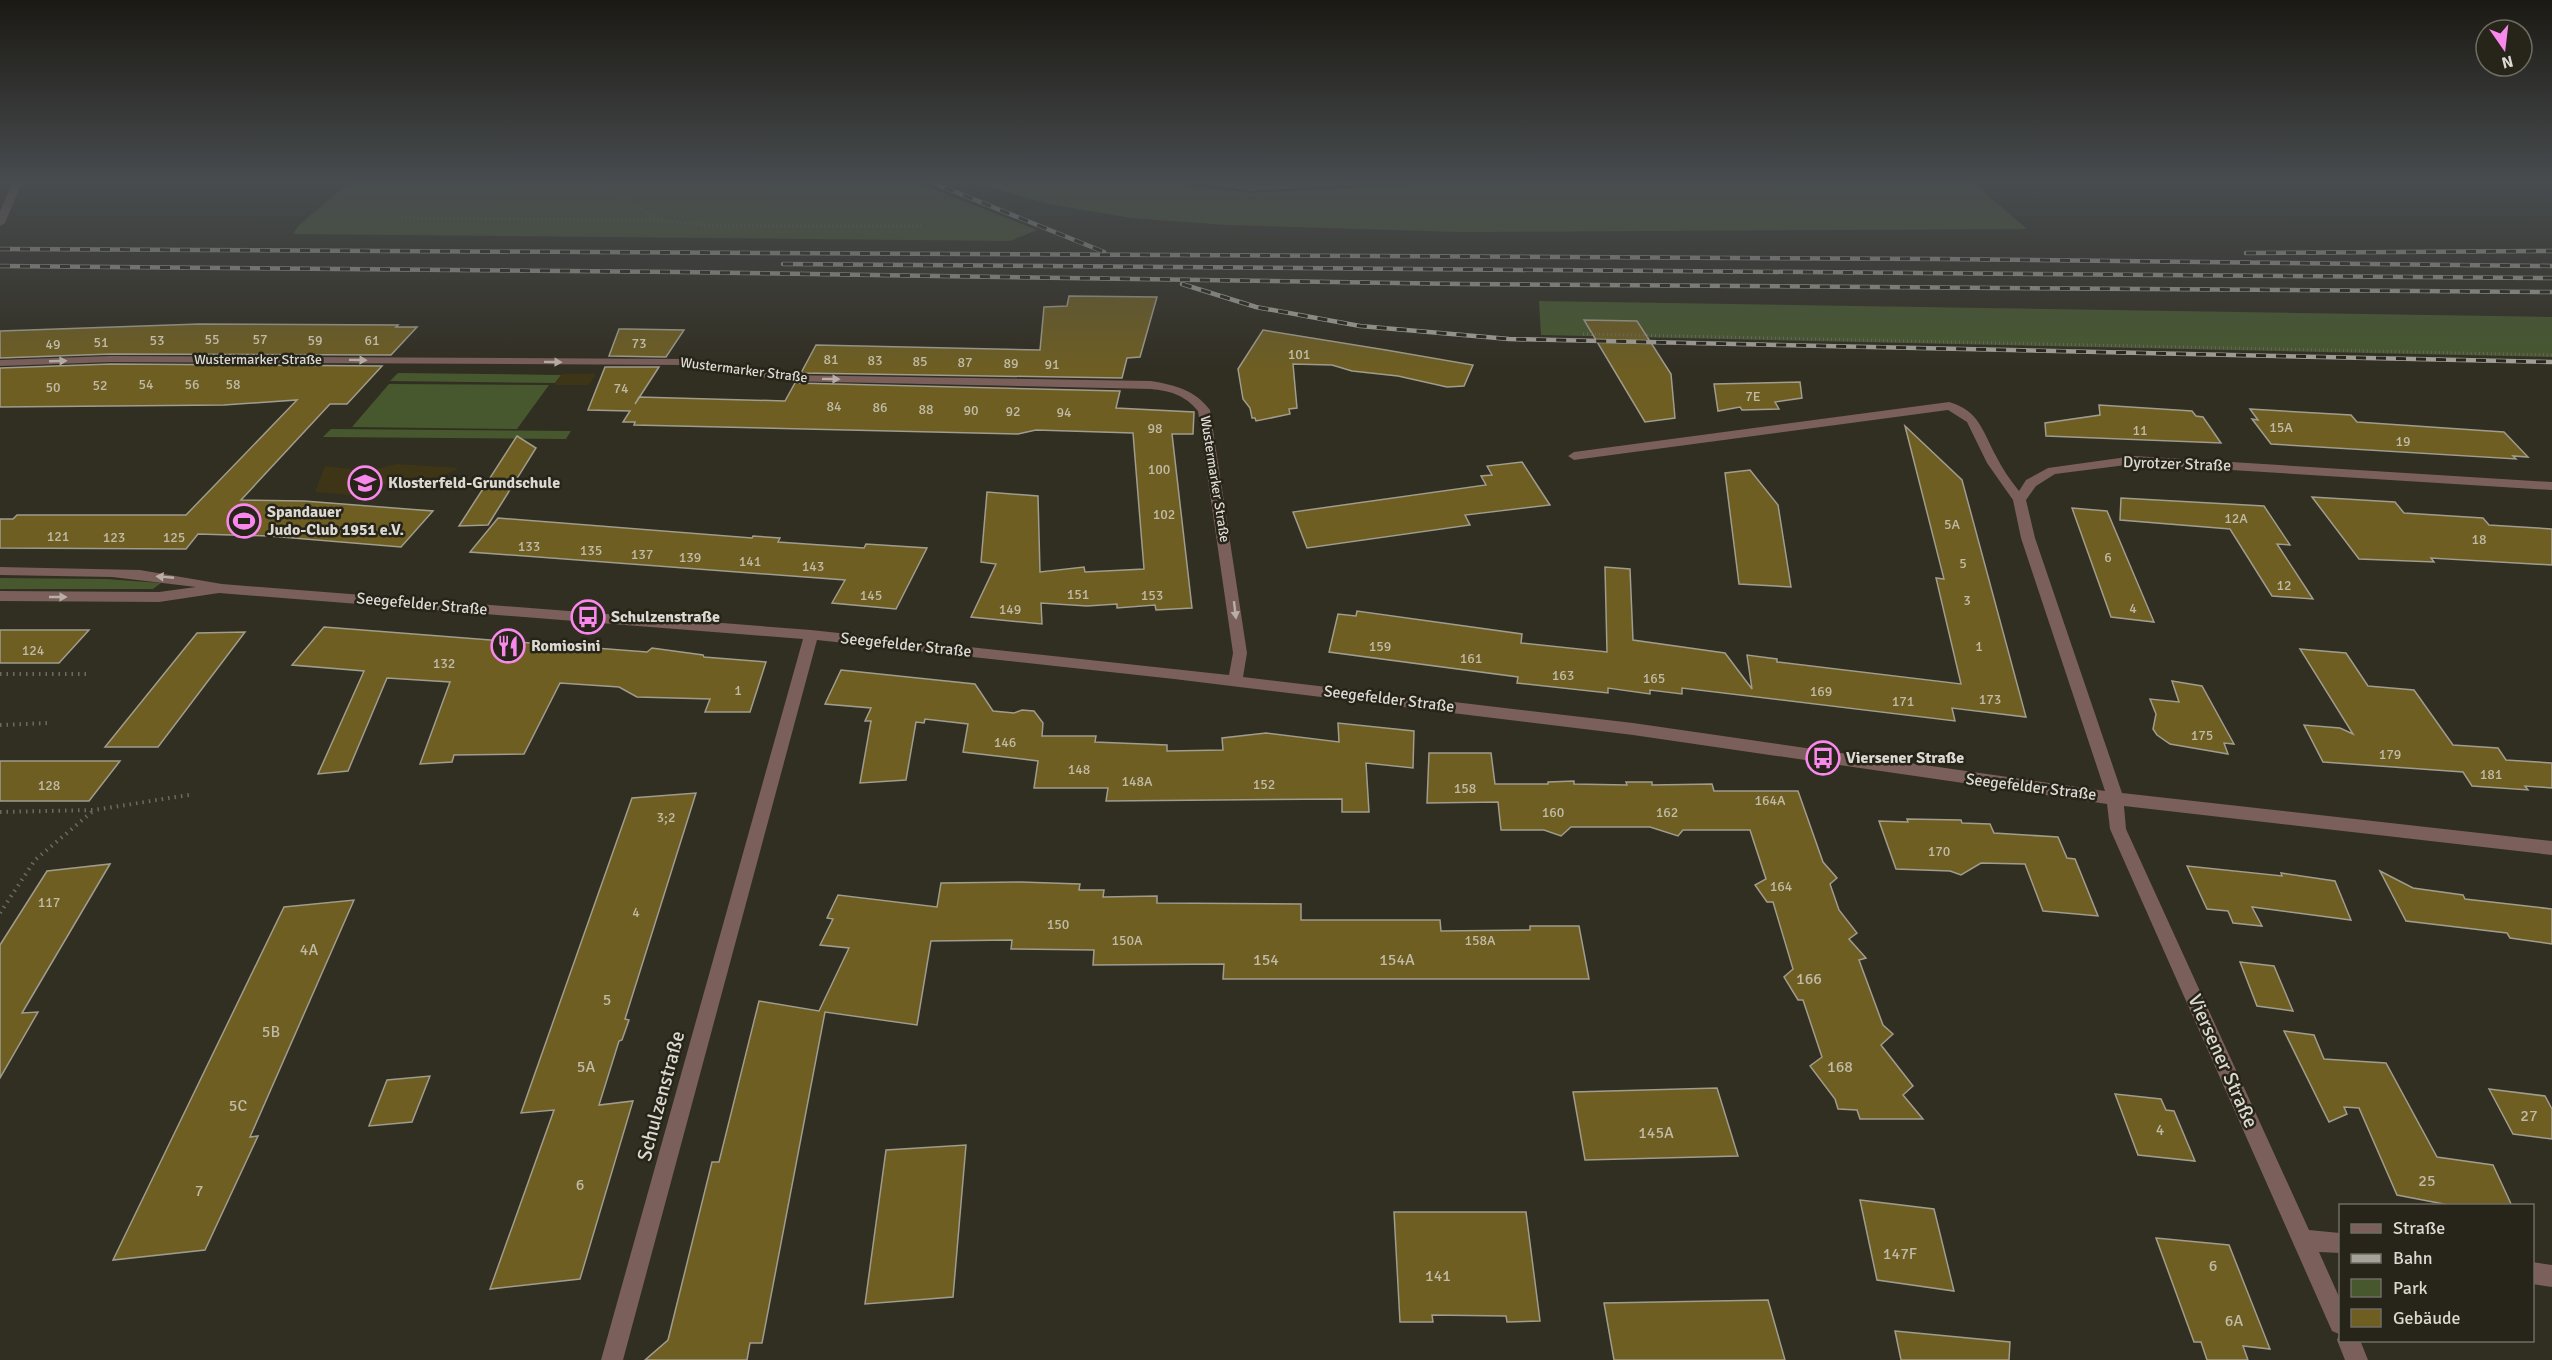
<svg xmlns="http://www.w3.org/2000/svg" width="2552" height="1360" font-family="Signika,sans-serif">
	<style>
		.green { fill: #47582e }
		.sand { fill: #3d3515 }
		.building { fill: #6e5e22; stroke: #a09c8e; stroke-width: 1.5 }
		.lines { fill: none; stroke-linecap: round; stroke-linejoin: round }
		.path-far1 { stroke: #6d6a60; stroke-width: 3; stroke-dasharray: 1 3; stroke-linecap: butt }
		.path { stroke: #6d6a60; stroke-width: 4; stroke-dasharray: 1.5 5; stroke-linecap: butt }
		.minor { fill: #7a5f5a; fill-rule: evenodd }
		.rail-casing { stroke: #a4a299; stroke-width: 4.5 }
		.rail { stroke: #272419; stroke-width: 3; stroke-dasharray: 10; stroke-linecap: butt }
		.oneway { fill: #b9aea8 }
		.labels { text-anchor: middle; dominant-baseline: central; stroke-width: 5; stroke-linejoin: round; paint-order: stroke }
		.number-label { font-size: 14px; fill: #c0baa6 }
		.far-street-label { font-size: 14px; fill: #dbd9d2; stroke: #272419 }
		.street-label { font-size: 16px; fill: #dbd9d2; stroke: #272419 }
		.poi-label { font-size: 16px; font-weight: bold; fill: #dbd9d2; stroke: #272419; text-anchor: start }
		.near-number-label { font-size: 16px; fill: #c0baa6 }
		.near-street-label { font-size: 20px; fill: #dbd9d2; stroke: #272419 }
	</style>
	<rect width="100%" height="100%" fill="#312e22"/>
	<g class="green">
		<polygon points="352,180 910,180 1037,230 1010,241 293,234 298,226"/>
		<polygon points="965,180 1171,180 1195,187 1250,193 1486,180 1970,180 2027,229 1459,232 1227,225 1131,218 1049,204"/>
		<polygon points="1539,301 2552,317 2552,357 1541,335"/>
		<polygon points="398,373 561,375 555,383 390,381"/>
		<polygon points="389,384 549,385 517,429 352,427"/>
		<polygon points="331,429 571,431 566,439 323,437"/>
		<polygon points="0,578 106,579 161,583 153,589 0,589"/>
	</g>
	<g class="sand">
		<polygon points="562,374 596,374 589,385 554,385"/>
		<polygon points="396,464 459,468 423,486 387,484 349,495 315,492 325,466 369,471"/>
	</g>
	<g class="building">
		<polygon points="1069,296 1157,297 1140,357 1127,358 1122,378 801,373 816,345 1040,350 1044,307 1067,306"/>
		<polygon points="1584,320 1637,321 1671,374 1675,418 1645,422"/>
		<polygon points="199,324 398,325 396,327 417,327 391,355 111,354 0,358 0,331"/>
		<polygon points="619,329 627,329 684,330 666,357 609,356"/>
		<polygon points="1263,330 1386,350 1473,365 1464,386 1447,387 1398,376 1352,371 1332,365 1293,364 1297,408 1289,409 1290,414 1256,421 1255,418 1252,418 1250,408 1243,399 1238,369"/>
		<polygon points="111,364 382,366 347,404 330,404 241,500 304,501 433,511 401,547 269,536 198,534 186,549 0,548 0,519 13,519 17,515 186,515 297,400 224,405 0,407 0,368"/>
		<polygon points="605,367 659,367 635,404 639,397 785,401 795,383 1120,391 1116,408 1194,412 1193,434 1172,434 1192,608 1156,610 1155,605 1117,608 1117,604 1087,606 1041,603 1042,624 971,617 996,564 981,562 987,492 1038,496 1040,572 1084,567 1085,572 1144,569 1133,433 1036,430 1018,434 634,425 635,422 623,422 630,411 588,410"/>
		<polygon points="1800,382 1802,398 1775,402 1779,409 1742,410 1740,407 1718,411 1714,384"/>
		<polygon points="2099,405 2192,411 2196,416 2203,417 2221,443 2046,436 2045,423 2100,415"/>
		<polygon points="2250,409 2351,415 2357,422 2504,432 2528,457 2513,456 2516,459 2271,444 2252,419 2258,420"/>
		<polygon points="1905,426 1962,480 2026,717 1952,708 1955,721 1682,688 1682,694 1650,690 1650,694 1608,688 1608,693 1517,683 1518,677 1329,652 1338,614 1356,616 1357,611 1522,634 1521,643 1607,652 1605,567 1630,569 1633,640 1725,653 1752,689 1747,655 1777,659 1777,662 1961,684 1936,578 1944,579"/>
		<polygon points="517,436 536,448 488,525 459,526"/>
		<polygon points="1522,462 1550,505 1465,515 1470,525 1307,548 1293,512 1486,485 1481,476 1492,475 1487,466"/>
		<polygon points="1750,470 1778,505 1791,587 1739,584 1725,473"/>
		<polygon points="2312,497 2395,502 2404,513 2483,518 2489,525 2552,529 2552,565 2431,558 2434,562 2359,559"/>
		<polygon points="2121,498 2264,506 2290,545 2277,544 2313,599 2272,596 2230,529 2120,520"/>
		<polygon points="2072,508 2107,511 2154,622 2111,617"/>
		<polygon points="498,518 752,538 753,536 780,538 778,542 864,548 866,544 927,548 896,609 832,603 845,580 470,552"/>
		<polygon points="324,627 647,652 652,648 703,655 704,657 766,662 750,712 705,712 710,699 637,697 619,687 560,683 524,754 454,755 452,762 420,764 450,682 387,678 348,771 318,774 364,671 292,665"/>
		<polygon points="0,630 89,630 59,663 0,663"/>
		<polygon points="245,632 158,747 105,747 197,633"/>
		<polygon points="2300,649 2346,653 2368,686 2414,690 2453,745 2498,748 2506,760 2552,763 2552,788 2525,786 2528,790 2472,786 2463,772 2323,762 2304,725 2340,728 2353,734"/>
		<polygon points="841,670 975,684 993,711 1014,713 1022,710 1034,711 1043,723 1042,736 1096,736 1095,742 1167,745 1167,751 1223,750 1222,738 1266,733 1339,742 1338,723 1414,731 1413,768 1366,763 1369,812 1342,812 1342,799 1106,801 1108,788 1034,788 1038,761 963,752 968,724 925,719 924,723 916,722 906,780 860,783 871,721 865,721 871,708 825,704"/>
		<polygon points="2172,681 2202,686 2234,744 2224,743 2228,754 2170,744 2157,735 2153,729 2156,714 2150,699 2179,702"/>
		<polygon points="1429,753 1491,753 1495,784 1548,784 1548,782 1574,781 1574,784 1627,785 1626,782 1652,782 1652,785 1712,784 1714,791 1798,791 1823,862 1837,878 1830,884 1839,910 1857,933 1849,939 1866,958 1859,960 1883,1025 1893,1034 1881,1045 1913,1086 1903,1095 1923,1119 1860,1119 1857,1110 1838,1109 1835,1099 1810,1066 1822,1057 1803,1000 1798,1000 1784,977 1793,969 1773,902 1767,902 1755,885 1766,879 1750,830 1683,830 1678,836 1650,827 1571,827 1561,836 1544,830 1501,830 1498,802 1427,803"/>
		<polygon points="0,761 120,761 89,801 0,801"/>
		<polygon points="696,793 625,1019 629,1020 622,1040 619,1041 599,1105 633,1101 580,1279 490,1289 554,1110 521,1113 632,798"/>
		<polygon points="1907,819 1961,820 1962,823 1990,824 1994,833 2058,837 2067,858 2075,859 2098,916 2043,911 2025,864 1981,863 1961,875 1950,871 1896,869 1879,821 1908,822"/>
		<polygon points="110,864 22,1013 38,1012 0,1078 0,945 47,871"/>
		<polygon points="2187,866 2282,876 2281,873 2335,881 2351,920 2252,907 2262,926 2233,923 2228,911 2207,909"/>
		<polygon points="2380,871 2413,888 2463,895 2465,899 2552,909 2552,944 2510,938 2507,933 2406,921"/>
		<polygon points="1021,882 1080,884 1079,890 1104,890 1103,897 1157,896 1157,903 1301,904 1301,920 1440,920 1441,931 1530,930 1530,926 1579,926 1589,979 1223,979 1224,964 1093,965 1094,950 1011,949 1012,940 931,941 917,1025 825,1012 762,1343 750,1343 747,1360 645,1360 668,1340 712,1162 719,1162 759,1001 819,1011 849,948 820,945 833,919 827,918 838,895 937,907 941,883"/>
		<polygon points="354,900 250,1137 258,1136 205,1250 113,1260 284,907"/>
		<polygon points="2240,962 2274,966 2293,1011 2257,1006"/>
		<polygon points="2284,1031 2314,1035 2324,1059 2386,1063 2437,1157 2493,1165 2512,1206 2454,1206 2397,1195 2359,1108 2344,1107 2347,1114 2329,1122"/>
		<polygon points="430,1076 412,1122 369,1126 387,1080"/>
		<polygon points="1717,1088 1738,1156 1585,1160 1573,1092"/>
		<polygon points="2489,1089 2545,1096 2552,1109 2552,1139 2513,1134"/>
		<polygon points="2115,1094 2161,1099 2166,1110 2174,1111 2195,1161 2138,1155"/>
		<polygon points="966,1145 953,1297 865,1304 886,1150"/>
		<polygon points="1860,1200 1934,1209 1954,1291 1877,1280"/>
		<polygon points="1394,1212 1526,1212 1540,1321 1507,1322 1506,1316 1432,1315 1433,1322 1400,1322"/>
		<polygon points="2156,1238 2229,1245 2270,1349 2243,1346 2248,1360 2207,1360 2201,1342 2194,1342"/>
		<polygon points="1768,1300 1785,1360 1614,1360 1604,1303"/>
		<polygon points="1895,1331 2010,1342 2009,1360 1901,1360"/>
	</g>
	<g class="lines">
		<g class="path-far1">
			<polyline points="579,180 614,192 658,220 714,226 922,226"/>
			<polyline points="401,218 658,220"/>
			<polyline points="1583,334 2552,355"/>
		</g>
		<g class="path">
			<polyline points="0,674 90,674"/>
			<polyline points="0,725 49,723"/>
			<polyline points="0,812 94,810 189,795"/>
			<polyline points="0,913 35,860 93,811"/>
		</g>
		<g class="minor">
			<polygon points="14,180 23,180 5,223 0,226 0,211"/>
			<path d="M1193,180C1212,178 1230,184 1248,185C1299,187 1351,174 1402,180L1397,183L1248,191Z"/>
			<path d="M111,356L688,359L785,375L1151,381C1175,385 1195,390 1210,410L1247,653L1243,677L1633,723L2105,791L2021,538L2013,500L1987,463L1967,422L1948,410L1574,460L1568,456L1574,452L1949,402C1979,410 1983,432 1996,456C2002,468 2010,480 2019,491L2026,480L2048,468L2134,456L2552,482V490L2134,464L2055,474L2036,486L2026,500L2035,538L2122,793L2552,841V855L2124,806L2126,829L2309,1230L2340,1233V1253L2319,1252L2340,1299V1340H2360L2368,1360H2345L2337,1340L2339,1334L2332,1331L2110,829L2107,804L1633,735L1174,679L817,640L623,1360H601L803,639L219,593L159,602L0,601V591L159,592L196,587L112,577L0,575V567L140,570L222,584L811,630L1229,675L1233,653L1198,411C1185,395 1170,391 1151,389L785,381L688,365L111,362L0,366V360Z"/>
			<polygon points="2532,1262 2552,1265 2552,1287 2532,1284"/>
		</g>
		<g class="rail-casing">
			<g id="rail">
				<polyline points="926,180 1104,252"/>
				<polyline points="0,249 1942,259 2552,266"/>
				<polyline points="2246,253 2552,251"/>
				<polyline points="783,264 2552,278"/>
				<polyline points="0,266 679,272 1462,284 2552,292"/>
				<polyline points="1182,284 1256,307 1360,326 1509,339 2552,362"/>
			</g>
		</g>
		<use href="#rail" class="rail"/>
	</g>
	<defs><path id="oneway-solid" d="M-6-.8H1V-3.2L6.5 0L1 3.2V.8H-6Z" transform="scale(1.5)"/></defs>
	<g class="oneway">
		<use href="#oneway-solid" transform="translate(358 360) rotate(1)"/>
		<use href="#oneway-solid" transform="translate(58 361) rotate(-2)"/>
		<use href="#oneway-solid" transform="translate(553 362) rotate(1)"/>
		<use href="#oneway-solid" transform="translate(831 379) rotate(1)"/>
		<use href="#oneway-solid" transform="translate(165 577) rotate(-175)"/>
		<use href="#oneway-solid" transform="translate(58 597)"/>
		<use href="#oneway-solid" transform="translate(1235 610) rotate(83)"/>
	</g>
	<linearGradient id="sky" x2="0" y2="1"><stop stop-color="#1b1913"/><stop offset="0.49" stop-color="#484c4f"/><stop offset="1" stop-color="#484c4f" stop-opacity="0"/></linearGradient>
	<rect width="2552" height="370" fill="url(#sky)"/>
	<defs>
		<g id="school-ring" transform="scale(1.725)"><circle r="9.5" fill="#272419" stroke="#f888eb" stroke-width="1.5"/><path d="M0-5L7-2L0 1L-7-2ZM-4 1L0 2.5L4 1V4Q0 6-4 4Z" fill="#f888eb"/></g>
		<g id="stadium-ring" transform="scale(1.725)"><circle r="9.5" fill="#272419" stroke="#f888eb" stroke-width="1.5"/><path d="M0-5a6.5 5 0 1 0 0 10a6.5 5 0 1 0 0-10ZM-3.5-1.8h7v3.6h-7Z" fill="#f888eb"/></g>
		<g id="bus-ring" transform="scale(1.725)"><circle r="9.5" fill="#272419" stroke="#f888eb" stroke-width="1.5"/><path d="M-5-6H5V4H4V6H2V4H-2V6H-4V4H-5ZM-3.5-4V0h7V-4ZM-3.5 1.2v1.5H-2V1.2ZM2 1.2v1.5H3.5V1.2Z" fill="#f888eb"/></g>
		<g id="restaurant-ring" transform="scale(1.725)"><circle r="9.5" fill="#272419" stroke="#f888eb" stroke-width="1.5"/><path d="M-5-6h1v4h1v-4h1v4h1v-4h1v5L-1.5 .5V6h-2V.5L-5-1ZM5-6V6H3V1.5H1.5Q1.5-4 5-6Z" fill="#f888eb"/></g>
	</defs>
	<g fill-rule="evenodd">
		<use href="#school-ring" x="365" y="483"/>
		<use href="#stadium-ring" x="244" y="521"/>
		<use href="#bus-ring" x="588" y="617"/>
		<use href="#restaurant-ring" x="508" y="646"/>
		<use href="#bus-ring" x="1823" y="758"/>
	</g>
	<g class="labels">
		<g class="number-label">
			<text x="212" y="339">55</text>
			<text x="260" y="339">57</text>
			<text x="157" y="340">53</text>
			<text x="315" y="340">59</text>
			<text x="372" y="340">61</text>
			<text x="101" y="342">51</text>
			<text x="639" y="343">73</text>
			<text x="53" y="344">49</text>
			<text x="1299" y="354">101</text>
			<text x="831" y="359">81</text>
			<text x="875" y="360">83</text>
			<text x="920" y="361">85</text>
			<text x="965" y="362">87</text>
			<text x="1011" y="363">89</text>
			<text x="1052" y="364">91</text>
			<text x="146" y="384">54</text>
			<text x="192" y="384">56</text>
			<text x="233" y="384">58</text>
			<text x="100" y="385">52</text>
			<text x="53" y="387">50</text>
			<text x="621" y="388">74</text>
			<text x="1753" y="396">7E</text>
			<text x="834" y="406">84</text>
			<text x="880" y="407">86</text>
			<text x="926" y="409">88</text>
			<text x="971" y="410">90</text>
			<text x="1013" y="411">92</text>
			<text x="1064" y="412">94</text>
			<text x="2281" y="427">15A</text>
			<text x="1155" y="428">98</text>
			<text x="2140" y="430">11</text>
			<text x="2403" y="441">19</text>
			<text x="1159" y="469">100</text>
			<text x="1164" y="514">102</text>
			<text x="2236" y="518">12A</text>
			<text x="1952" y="524">5A</text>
			<text x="58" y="536">121</text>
			<text x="114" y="537">123</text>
			<text x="174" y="537">125</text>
			<text x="2479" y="539">18</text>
			<text x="529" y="546">133</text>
			<text x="591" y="550">135</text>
			<text x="642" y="554">137</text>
			<text x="690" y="557">139</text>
			<text x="2108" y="557">6</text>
			<text x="750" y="561">141</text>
			<text x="1963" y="563">5</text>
			<text x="813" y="566">143</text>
			<text x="2284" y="585">12</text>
			<text x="1078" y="594">151</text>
			<text x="871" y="595">145</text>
			<text x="1152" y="595">153</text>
			<text x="1967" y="600">3</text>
			<text x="2133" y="608">4</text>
			<text x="1010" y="609">149</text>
			<text x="1380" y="646">159</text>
			<text x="1979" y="646">1</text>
			<text x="33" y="650">124</text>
			<text x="1471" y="658">161</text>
			<text x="444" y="663">132</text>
			<text x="1563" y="675">163</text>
			<text x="1654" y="678">165</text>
			<text x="738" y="690">1</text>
			<text x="1821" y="691">169</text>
			<text x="1990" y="699">173</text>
			<text x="1903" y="701">171</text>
			<text x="2202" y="735">175</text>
			<text x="1005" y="742">146</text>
			<text x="2390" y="754">179</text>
			<text x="1079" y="769">148</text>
			<text x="2491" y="774">181</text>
			<text x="1137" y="781">148A</text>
			<text x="1264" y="784">152</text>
			<text x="49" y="785">128</text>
			<text x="1465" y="788">158</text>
			<text x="1770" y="800">164A</text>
			<text x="1553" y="812">160</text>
			<text x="1667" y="812">162</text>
			<text x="666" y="817">3;2</text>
			<text x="1939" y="851">170</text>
			<text x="1781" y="886">164</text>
			<text x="49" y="902">117</text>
			<text x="636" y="912">4</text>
			<text x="1058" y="924">150</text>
			<text x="1127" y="940">150A</text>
			<text x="1480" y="940">158A</text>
		</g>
		<g class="far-street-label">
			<text x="258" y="359">Wustermarker Straße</text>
			<text transform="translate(744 370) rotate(7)">Wustermarker Straße</text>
			<text transform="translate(1215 479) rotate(81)">Wustermarker Straße</text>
		</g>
		<g class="street-label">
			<text transform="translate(2177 464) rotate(2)">Dyrotzer Straße</text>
			<text transform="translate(422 604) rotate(5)">Seegefelder Straße</text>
			<text transform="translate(906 645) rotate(6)">Seegefelder Straße</text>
			<text transform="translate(1389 699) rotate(7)">Seegefelder Straße</text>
			<text transform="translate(2031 787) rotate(7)">Seegefelder Straße</text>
		</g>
		<g class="poi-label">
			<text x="388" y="483">Klosterfeld-Grundschule</text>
			<text x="267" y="512">Spandauer<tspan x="267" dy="18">Judo-Club 1951 e.V.</tspan></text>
			<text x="611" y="617">Schulzenstraße</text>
			<text x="531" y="646">Romiosini</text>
			<text x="1846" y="758">Viersener Straße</text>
		</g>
		<g class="near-number-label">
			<text x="309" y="950">4A</text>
			<text x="1266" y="960">154</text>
			<text x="1397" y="960">154A</text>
			<text x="1809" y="979">166</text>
			<text x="607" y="1000">5</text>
			<text x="271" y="1032">5B</text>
			<text x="586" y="1067">5A</text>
			<text x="1840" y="1067">168</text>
			<text x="238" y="1106">5C</text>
			<text x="2529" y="1116">27</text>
			<text x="2160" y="1130">4</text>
			<text x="1656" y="1133">145A</text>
			<text x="2427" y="1181">25</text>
			<text x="580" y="1185">6</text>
			<text x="199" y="1191">7</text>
			<text x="1900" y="1254">147F</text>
			<text x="2213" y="1266">6</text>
			<text x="1438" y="1276">141</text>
			<text x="2234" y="1321">6A</text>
		</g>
		<g class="near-street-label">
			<text transform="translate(2223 1061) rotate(66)">Viersener Straße</text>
			<text transform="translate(661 1096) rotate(-75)">Schulzenstraße</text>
		</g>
	</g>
	<rect x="2339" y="1204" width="195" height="138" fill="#272419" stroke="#6f6c63" stroke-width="1.5"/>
	<rect x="2351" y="1224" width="30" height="9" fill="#7a5f5a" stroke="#6f6c63" stroke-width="1.5"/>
	<text x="2393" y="1234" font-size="18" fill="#dbd9d2">Straße</text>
	<rect x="2351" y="1254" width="30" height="9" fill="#a4a299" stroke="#6f6c63" stroke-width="1.5"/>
	<text x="2393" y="1264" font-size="18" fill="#dbd9d2">Bahn</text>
	<rect x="2351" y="1279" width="30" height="18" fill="#47582e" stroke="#6f6c63" stroke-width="1.5"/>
	<text x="2393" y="1294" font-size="18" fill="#dbd9d2">Park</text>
	<rect x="2351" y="1309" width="30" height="18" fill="#6e5e22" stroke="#6f6c63" stroke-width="1.5"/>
	<text x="2393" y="1324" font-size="18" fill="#dbd9d2">Gebäude</text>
	<g transform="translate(2504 48) rotate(166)"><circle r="28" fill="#272419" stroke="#6f6c63" stroke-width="1.5"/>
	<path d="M0-4.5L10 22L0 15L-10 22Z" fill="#f888eb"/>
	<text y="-9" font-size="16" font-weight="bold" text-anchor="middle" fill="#dbd9d2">N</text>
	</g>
</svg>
